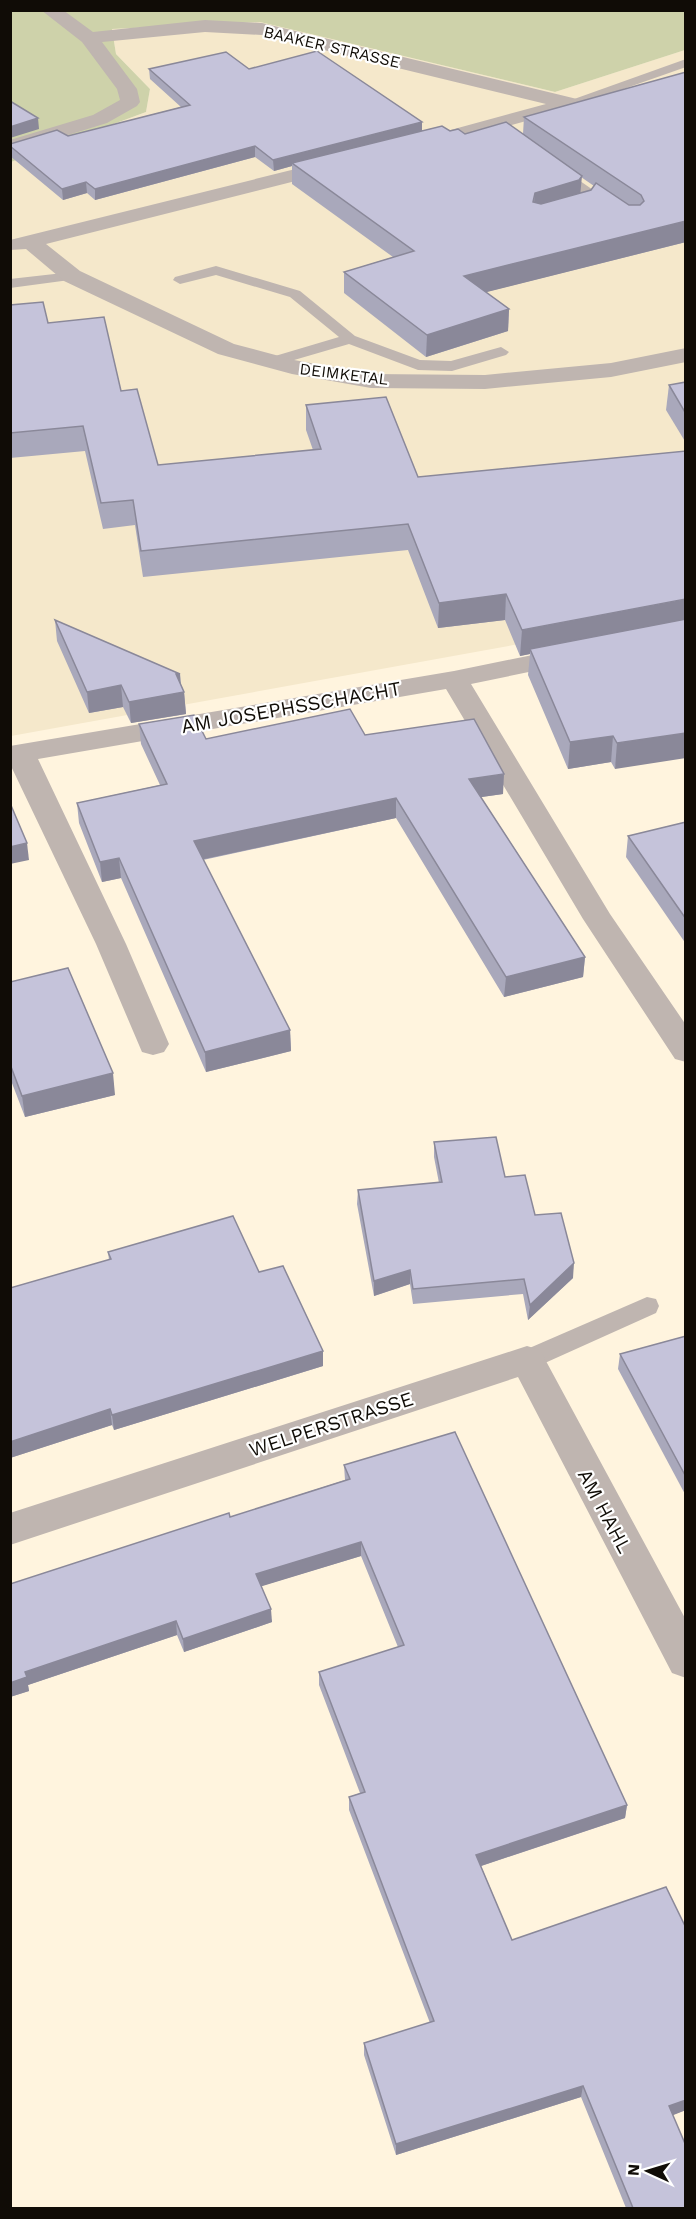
<svg xmlns="http://www.w3.org/2000/svg" width="696" height="2219" font-family="'Work Sans',sans-serif">
	<style>
		.built { fill: #f5e8cb }
		.green { fill: #ced2aa }
		.lines { fill: none; stroke-linecap: round; stroke-linejoin: round }
		.lane { fill: #bfb5b0; fill-rule: evenodd }
		.street { fill: #bfb5b0; fill-rule: evenodd }
		.wall { fill: #a9a8bb; fill-rule: evenodd }
		.shaded-wall { fill: #8a8899 }
		.building { fill: #c5c3da; stroke: #8a8899; stroke-width: 1.5 }
		.labels { text-anchor: middle; dominant-baseline: central; stroke-width: 4.5; stroke-linejoin: round; paint-order: stroke }
		.far-street-label { font-size: 16px; fill: #100c06; stroke: #fff }
		.street-label { font-size: 20px; fill: #100c06; stroke: #fff }
	</style>
	<rect width="100%" height="100%" fill="#fff4de"/>
	<polygon class="built" points="260,22 555,92 685,50 685,614 11,736 11,162 146,112 150,89 116,54 112,29"/>
	<polygon class="green" points="11,11 685,11 685,50 555,92 260,22 112,29 116,54 150,89 146,112 11,162"/>
	<g class="lines">
		<g class="lane">
			<polygon points="686,59 686,67 575,106 565,106 563,103"/>
			<polygon points="557,165 596,192 598,195 589,209 572,214 567,213 567,207 579,203 583,196 552,172 552,166"/>
			<polygon points="216,266 300,291 355,336 420,360 451,361 501,347 509,352 506,355 452,371 418,370 349,344 277,365 265,365 263,362 265,359 339,337 290,297 216,275 180,284 173,280 175,277"/>
			<polygon points="72,272 77,273 79,276 77,279 10,288 10,279"/>
			<polygon points="647,1297 656,1299 659,1306 656,1313 536,1367 527,1370 518,1367 515,1360 518,1353"/>
		</g>
		<g class="street">
			<polygon points="41,10 63,10 93,32 205,20 262,23 577,99 580,103 577,107 421,150 414,148 411,144 414,140 546,104 262,35 205,32 102,42 137,89 140,102 137,106 107,123 10,153 10,140 93,115 120,100 117,89 82,42"/>
			<polygon points="336,159 343,161 346,165 343,169 46,244 80,271 234,344 294,360 371,374 485,375 611,363 686,348 686,362 611,377 485,389 371,388 292,374 218,354 64,281 26,249 10,250 10,240"/>
			<polygon points="572,647 582,649 585,655 582,661 471,684 610,914 686,1025 686,1062 675,1059 583,919 446,689 38,759 126,944 169,1044 164,1052 153,1055 142,1052 96,944 10,764 10,746 454,671"/>
			<polygon points="527,1346 540,1350 686,1620 686,1678 672,1673 518,1377 10,1545 10,1513"/>
		</g>
	</g>
	<g class="wall">
		<path d="M149,69H249L422,122V130L450,131L465,134H523L524,117L686,72V242L486,292L509,309L508,331L426,357L344,293V272L393,257L292,184V166L274,171L255,157L95,200L87,193L63,200L10,156V144L68,136L181,107L150,79ZM581,177L594,186L591,190L580,193Z"/>
		<polygon points="10,305 48,323 121,391 158,465 313,450 306,430 306,405 418,477 686,451 615,769 611,762 568,769 528,675 530,654 520,656 505,620 438,628 408,550 143,577 135,525 103,529 85,451 10,458"/>
		<polygon points="686,382 686,443 666,410 669,385"/>
		<polygon points="55,620 180,674 181,685 184,692 186,714 131,723 123,707 89,713 57,641"/>
		<polygon points="139,724 206,739 365,735 503,794 481,797 585,957 583,977 504,997 396,818 203,860 290,1030 291,1051 206,1072 121,878 102,882 79,823 77,803 160,785 141,744"/>
		<polygon points="686,822 686,944 626,857 628,836"/>
		<polygon points="10,982 115,1095 25,1117 10,1078"/>
		<polygon points="434,1142 505,1177 535,1215 573,1278 528,1320 523,1294 413,1304 410,1284 374,1296 357,1204 358,1190 439,1183 434,1157"/>
		<polygon points="108,1252 259,1272 323,1351 323,1366 114,1430 112,1425 10,1458 10,1288 109,1260"/>
		<polygon points="686,1336 686,1496 618,1369 620,1354"/>
		<polygon points="344,1465 627,1805 625,1818 481,1866 512,1940 686,1928 686,2110 672,2115 686,2208 626,2208 581,2097 396,2155 364,2055 364,2043 430,2023 349,1810 349,1797 360,1793 319,1685 319,1672 398,1647 361,1556 261,1586 272,1622 184,1652 177,1635 28,1685 29,1691 10,1697 230,1517 345,1480"/>
	</g>
	<g class="shaded-wall">
		<polygon points="38,118 39,129 10,138 10,127"/>
		<polygon points="422,122 422,133 292,163 292,166 274,171 273,160"/>
		<polygon points="255,146 255,157 95,200 95,189"/>
		<polygon points="582,176 580,197 532,223 535,193"/>
		<polygon points="86,182 87,193 63,200 62,189"/>
		<polygon points="686,221 686,242 463,298 464,276"/>
		<polygon points="509,309 508,331 426,357 427,335"/>
		<polygon points="506,594 505,620 438,628 439,603"/>
		<polygon points="686,599 686,625 530,649 530,654 520,656 522,630"/>
		<polygon points="176,674 180,674 181,693 184,692 186,714 131,723 129,702"/>
		<polygon points="121,685 123,707 89,713 87,692"/>
		<polygon points="686,733 686,758 615,769 617,743"/>
		<polygon points="613,736 611,762 568,769 570,742"/>
		<polygon points="504,774 503,794 468,799 469,779"/>
		<polygon points="396,798 396,818 195,861 194,841"/>
		<polygon points="27,843 29,860 10,864 10,847"/>
		<polygon points="119,858 121,878 102,882 100,862"/>
		<polygon points="585,957 583,977 504,997 506,977"/>
		<polygon points="290,1030 291,1051 206,1072 205,1052"/>
		<polygon points="113,1073 115,1095 25,1117 22,1096"/>
		<polygon points="574,1263 573,1278 528,1320 530,1305"/>
		<polygon points="410,1270 410,1284 374,1296 374,1281"/>
		<polygon points="323,1351 323,1366 114,1430 112,1415"/>
		<polygon points="110,1409 112,1425 10,1458 10,1442"/>
		<polygon points="361,1542 361,1556 256,1588 256,1574"/>
		<polygon points="271,1609 272,1622 184,1652 183,1639"/>
		<polygon points="176,1621 177,1635 28,1685 29,1691 10,1697 10,1683 25,1672"/>
		<polygon points="627,1805 625,1818 475,1868 476,1855"/>
		<polygon points="583,2086 581,2097 396,2155 396,2144"/>
		<polygon points="686,2100 686,2110 666,2118 669,2106"/>
	</g>
	<g class="building">
		<polygon points="317,51 422,122 273,160 255,146 95,189 86,182 62,189 10,146 10,144 57,130 68,136 190,105 149,69 226,52 249,69"/>
		<polygon points="686,72 686,221 464,276 509,309 427,335 344,272 414,251 292,163 442,126 450,131 458,129 465,134 506,122 582,176 579,180 535,193 533,202 541,204 591,190 596,183 629,205 640,205 644,201 641,195 524,117"/>
		<polygon points="10,101 38,118 10,127"/>
		<polygon points="43,302 48,323 104,317 121,391 137,389 158,465 321,449 306,405 386,397 418,477 686,451 686,599 522,630 506,594 439,603 408,524 141,551 133,500 101,503 83,426 10,433 10,305"/>
		<polygon points="686,382 686,414 669,385"/>
		<polygon points="686,619 686,733 617,743 613,736 570,742 530,649"/>
		<polygon points="55,620 180,674 176,674 184,692 129,702 121,685 87,692"/>
		<polygon points="350,709 365,735 474,719 504,774 469,779 585,957 506,977 396,798 194,841 290,1030 205,1052 119,858 100,862 77,803 167,784 139,724 194,715 206,739"/>
		<polygon points="10,803 27,843 10,847"/>
		<polygon points="686,822 686,919 628,836"/>
		<polygon points="68,968 113,1073 22,1096 10,1064 10,982"/>
		<polygon points="496,1137 505,1177 525,1175 535,1215 561,1213 574,1263 530,1305 524,1279 413,1289 410,1270 374,1281 358,1190 442,1182 434,1142"/>
		<polygon points="233,1216 259,1272 283,1266 323,1351 112,1415 110,1409 10,1442 10,1288 111,1259 108,1252"/>
		<polygon points="686,1336 686,1477 620,1354"/>
		<polygon points="455,1432 627,1805 476,1855 512,1940 666,1887 686,1928 686,2100 669,2106 686,2146 686,2208 633,2208 583,2086 396,2144 364,2043 434,2021 349,1797 365,1792 319,1672 404,1645 361,1542 256,1574 271,1609 183,1639 176,1621 25,1672 27,1677 10,1683 10,1584 229,1513 230,1517 350,1479 344,1465"/>
	</g>
	<g class="labels">
		<g class="far-street-label">
			<text transform="translate(332 47) rotate(13)">BAAKER STRASSE</text>
			<text transform="translate(344 374) rotate(7)">DEIMKETAL</text>
		</g>
		<g class="street-label">
			<text transform="translate(291 707) rotate(-10)">AM JOSEPHSSCHACHT</text>
			<text transform="translate(331 1424) rotate(-18)">WELPERSTRASSE</text>
			<text transform="translate(605 1511) rotate(62)">AM HAHL</text>
		</g>
	</g>
	<rect width="696" height="2219" fill="none" stroke="#100c06" stroke-width="24"/>
	<g transform="translate(648 2171) rotate(274)" stroke="#ffffff" stroke-width="4.5" paint-order="stroke">
	<path d="M0-4.5L10 22L0 15L-10 22Z" fill="#100c06"/>
	<text y="-9" font-size="16" font-weight="bold" text-anchor="middle" fill="#100c06">N</text>
	</g>
</svg>
